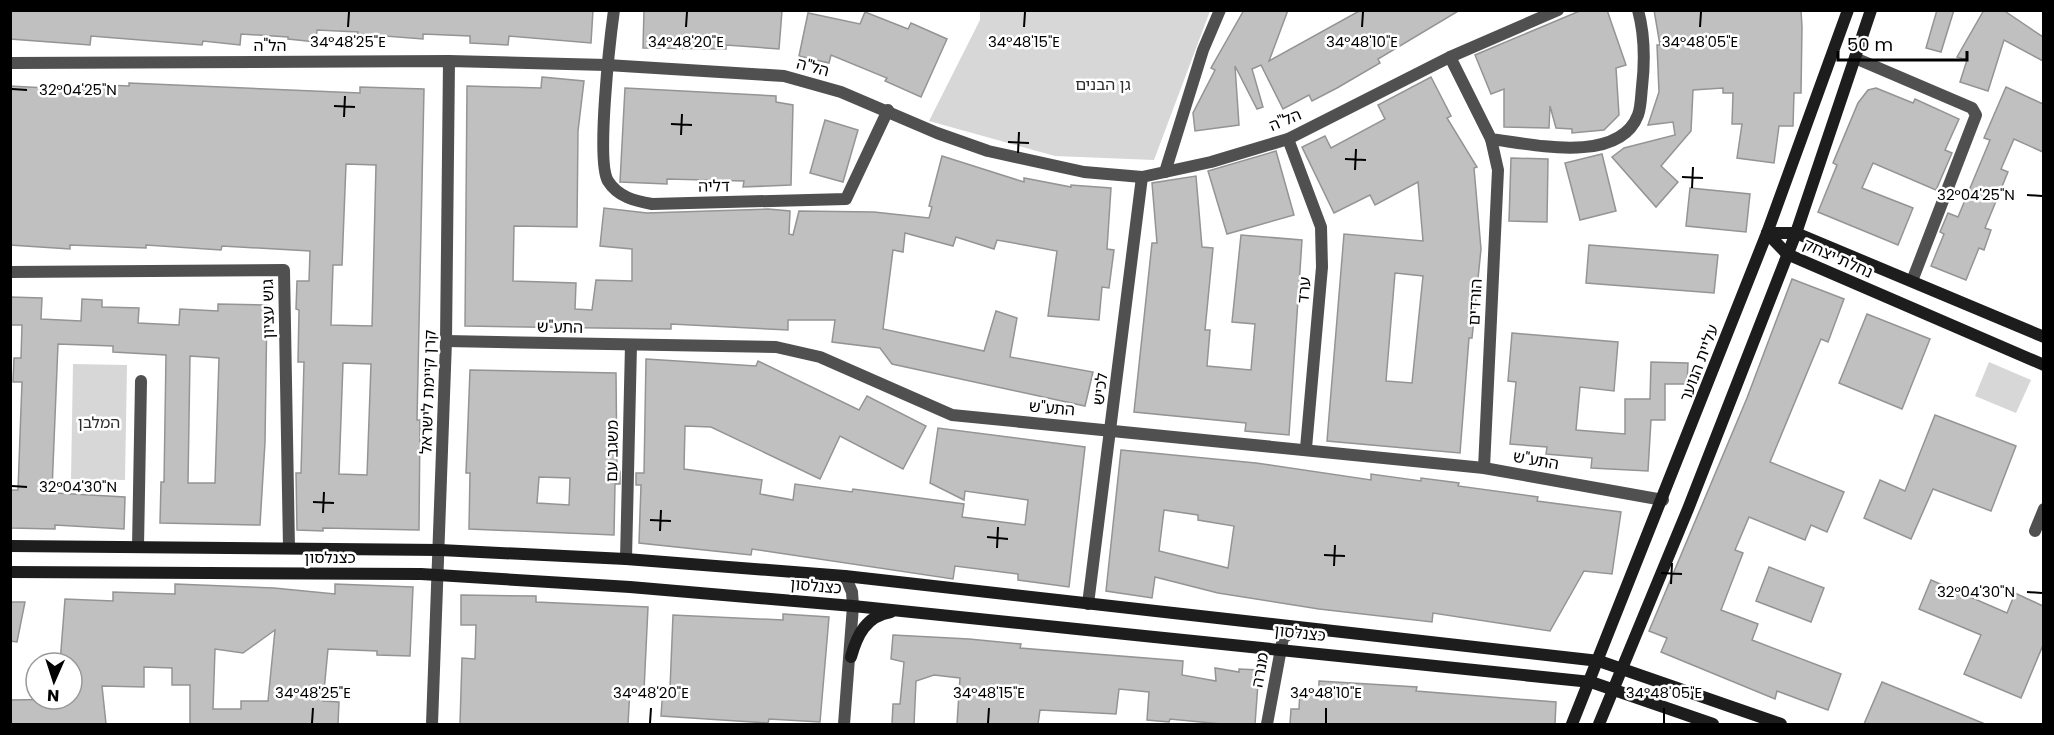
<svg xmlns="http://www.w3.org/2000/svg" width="2054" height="735" font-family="Poppins,'Noto Sans Hebrew',sans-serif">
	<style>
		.green { fill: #d7d7d7 }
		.building { fill: #c0c0c0; stroke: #949494; stroke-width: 1.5; fill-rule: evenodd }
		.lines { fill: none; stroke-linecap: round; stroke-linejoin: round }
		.street { stroke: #505050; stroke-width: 12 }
		.secondary { stroke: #1d1d1d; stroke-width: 12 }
		.ticks { fill: none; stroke: #000; stroke-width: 2 }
		.labels { text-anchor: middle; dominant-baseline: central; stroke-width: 5; stroke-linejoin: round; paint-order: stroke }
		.street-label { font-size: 16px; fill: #000; stroke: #fff }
		.park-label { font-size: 16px; fill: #2e2e2e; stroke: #fff }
		.ticks-label { font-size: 15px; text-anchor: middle; fill: #000; stroke: #fff; stroke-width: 5; stroke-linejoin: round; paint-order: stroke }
	</style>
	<rect width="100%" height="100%" fill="#fff"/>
	<g class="green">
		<polygon points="980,11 980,10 1210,11 1154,160 1055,156 929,121 980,20"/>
		<polygon points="1989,362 2031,380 2016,413 1975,396"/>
		<polygon points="73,364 127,365 125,480 71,479"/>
	</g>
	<g class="building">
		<polygon points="10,10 593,10 591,43 509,36 508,45 470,43 470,36 423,34 423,39 385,36 385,38 357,36 358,32 317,30 316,42 288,39 288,37 241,34 240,45 203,41 202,45 91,36 90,45 10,39"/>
		<polygon points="644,10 782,11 779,49 726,45 726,49 643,48"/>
		<polygon points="1244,10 1288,10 1269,61 1361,10 1460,10 1378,59 1380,63 1337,88 1312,101 1309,95 1283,109 1261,65 1252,69 1263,107 1257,109 1235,66 1239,125 1195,131 1193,113 1215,70 1211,68"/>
		<polygon points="1582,10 1607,10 1626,65 1616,68 1619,115 1604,130 1572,133 1572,129 1556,128 1550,106 1549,128 1504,127 1504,89 1491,94 1475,55"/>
		<polygon points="1654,10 1801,10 1802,27 1801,93 1794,93 1793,126 1779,126 1774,163 1737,158 1742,124 1732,124 1733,93 1723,93 1723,88 1693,90 1691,131 1661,166 1678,182 1656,207 1612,157 1624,148 1675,135 1673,122 1648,125 1659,92 1657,45 1660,45"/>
		<polygon points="1937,10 1954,10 1941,52 1926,48"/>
		<polygon points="1984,10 2003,10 2043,37 2043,61 2004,40 1988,91 1960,82 1967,60 1957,57"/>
		<polygon points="865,12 908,29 911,23 947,39 921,97 885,81 887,78 831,55 829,63 799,56 808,13 860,24"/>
		<polygon points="542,77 584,81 578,131 577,227 514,226 513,281 576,283 575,309 592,310 596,280 632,281 632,249 600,246 604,208 647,213 768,209 790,211 789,234 793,235 799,211 874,212 929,218 932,207 929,206 942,156 1024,182 1024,178 1071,187 1071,185 1111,188 1107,249 1114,250 1109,288 1102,287 1099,320 1048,316 1057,251 997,240 994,249 956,237 953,246 905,233 903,252 893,250 883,329 984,351 996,311 1017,318 1010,357 1093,372 1085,406 892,364 880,348 832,342 835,320 788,320 788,330 671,324 671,329 465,326 467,86 541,88"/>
		<path d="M1431,77L1451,116L1447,118L1477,167L1474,168L1481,249L1472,338H1469L1460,453L1327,441L1344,234L1423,241L1418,182L1375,205L1370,195L1334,213L1302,147L1325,136L1331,148L1385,119L1378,105ZM1395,273L1423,276L1412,383L1386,381Z"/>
		<path d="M129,83L360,93V87L424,89L417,420H420L419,530L323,528V531L297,530L296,473H301L304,362H298L299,310L296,309L297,281H309L310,251L222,246L221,250L146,245V248L70,245V249L10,245V86L85,90V84L129,86ZM346,164L376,165L372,326L331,325L333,265H342ZM343,363L371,364L367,475L339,474Z"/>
		<polygon points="2006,87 2043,104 2043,152 2014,139 2001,169 2008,172 1985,228 1991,230 1984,250 1979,248 1966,280 1931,266 1944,234 1940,232 1948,213 1958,217 1990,140 1984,138"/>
		<polygon points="625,88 776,96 776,102 793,105 791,185 743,187 744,181 667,179 667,184 620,182"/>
		<polygon points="1876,88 1913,103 1915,99 1959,119 1945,150 1952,153 1936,190 1873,163 1862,188 1913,208 1898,245 1818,212 1837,165 1833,163 1858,103 1868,90"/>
		<polygon points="825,120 858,130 843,182 810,173"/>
		<polygon points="1276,151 1294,215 1227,234 1208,171"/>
		<polygon points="1602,154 1616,211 1580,220 1565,163"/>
		<polygon points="1511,158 1548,159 1547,222 1509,221"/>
		<polygon points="1196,176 1202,247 1213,248 1205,330 1210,330 1207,366 1251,370 1255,324 1232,322 1241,235 1302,240 1289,435 1245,431 1246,423 1134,412 1152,243 1157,243 1152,183"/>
		<polygon points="1690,188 1750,194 1746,232 1686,226"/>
		<polygon points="1589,245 1718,255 1714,293 1586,283"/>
		<polygon points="1792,279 1844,299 1828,342 1821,339 1770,462 1844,492 1827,532 1811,525 1805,540 1749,517 1735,550 1743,553 1721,610 1758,624 1752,640 1841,674 1828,710 1777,691 1775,699 1661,652 1667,638 1649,631 1747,398"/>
		<path d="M10,297L42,298L41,319L81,321L82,299L102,300V307L139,308L138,323L179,325L180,309L218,311V304L267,305L265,442L260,525L160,523L161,482H164L166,355L113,352V346L58,344L52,490L55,493L125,497L124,529L55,525V529L11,528V490H18L22,382H13L14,358H21L22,325H10ZM190,356L219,358L215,483H188Z"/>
		<polygon points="1867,314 1930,339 1902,409 1839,383"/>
		<polygon points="1512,333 1618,342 1614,391 1580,387 1576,430 1625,434 1625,399 1650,399 1651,362 1688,363 1687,384 1665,384 1665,420 1651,420 1648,471 1591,468 1592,458 1546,454 1547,447 1510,444 1516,382 1508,381"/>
		<polygon points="646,359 756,366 758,361 859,410 867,396 926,426 903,469 840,436 820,479 711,427 685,426 684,469 762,480 760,494 793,500 795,484 852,492 853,489 964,504 962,517 1025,525 1028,500 965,491 964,500 930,483 938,428 1085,447 1069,587 1018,580 1018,574 955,566 953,579 752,549 751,555 639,543 641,485 636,485 636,473 644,473"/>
		<path d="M470,370L616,373L617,471H620V484H615L614,535L469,529L470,473H466ZM539,477L570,478L569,505L537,503Z"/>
		<polygon points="1935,415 2016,446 1991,511 1933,489 1911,539 1864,518 1880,480 1905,491"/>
		<path d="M1121,450L1256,463L1371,480V474L1421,481V478L1459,483L1458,486L1538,497L1537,501L1621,512L1612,574L1584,571L1550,631L1433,613L1432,622L1319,609L1218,593L1155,577L1152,598L1106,591ZM1164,510L1198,515V520L1234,526L1228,568L1159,551Z"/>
		<polygon points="1769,567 1824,588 1811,622 1756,601"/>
		<polygon points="1931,580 2007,613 2015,593 2043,606 2043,645 2021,698 1964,674 1981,635 1919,609"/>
		<path d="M175,584L274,588L335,594V584L413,587L410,656L377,655V651L328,649L323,701L339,702L338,724H190V685H172V668L144,667V687L102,686L106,724H10V700L72,699V663H60L65,599L113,601V592L175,594ZM275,630L268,701H241V709H213L215,649L243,653Z"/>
		<polygon points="461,595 536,596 536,602 648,607 644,690 630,689 628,724 460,724 462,658 475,659 476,625 461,625"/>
		<polygon points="10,602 25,602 17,642 10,641"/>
		<polygon points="783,614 829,617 820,722 769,719 768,723 661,716 663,688 670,689 673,615 783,620"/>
		<polygon points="893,635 969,639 1021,644 1020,648 1183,661 1182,675 1216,681 1215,668 1239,672 1239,669 1259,670 1255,724 1221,724 1170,719 1169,722 1147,720 1149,692 1119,689 1116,714 1040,710 1038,724 957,724 960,678 934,675 916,681 914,724 892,724 893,704 900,704 904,662 891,659"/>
		<polygon points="1319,681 1417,687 1416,691 1556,702 1555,724 1290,724 1291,709 1299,709 1300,690 1319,691"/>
		<polygon points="1882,682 1929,701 1985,724 1864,724"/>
	</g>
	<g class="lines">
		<g class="street">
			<path d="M614,10C610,39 596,162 608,181C618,197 635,201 652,204L846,199L888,110"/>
			<path d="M1450,57L1491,139C1531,144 1619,165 1638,115C1641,107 1641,96 1642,87C1645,61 1645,36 1638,10"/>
			<polyline points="1855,58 1972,108 1976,115 1912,281"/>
			<polyline points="10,63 449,61 607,65 784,76 841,92 937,133 988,151 1084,172 1142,177 1211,162 1288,139 1450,57 1558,10"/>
			<polyline points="1288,139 1321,227 1322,267 1306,448"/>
			<polyline points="1165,172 1203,50 1220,10"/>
			<polyline points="10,272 284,270 289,548"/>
			<polyline points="446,341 776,347 820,357 952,415 1484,468 1663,500"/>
			<polyline points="1484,468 1498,170 1491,139"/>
			<polyline points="2035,531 2044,509"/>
			<polyline points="138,547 141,381"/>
			<polyline points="626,559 631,345"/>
			<polyline points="1088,604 1142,177"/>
			<polyline points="432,724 446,341 449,61"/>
			<polyline points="844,724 853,606 852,592 845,576"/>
			<polyline points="1267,724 1283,638 1298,628"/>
		</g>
		<g class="secondary">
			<polyline points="1767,233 1787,254 2044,365"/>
			<polyline points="1767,233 1796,233 2044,337"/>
			<polyline points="10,546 440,550 626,559 845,576 1599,661 1781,724"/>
			<polyline points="10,572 421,574 630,587 853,606 1591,682 1713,724"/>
			<path d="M851,657C857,635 866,616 891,612"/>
			<polyline points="1572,724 1767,233 1848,10"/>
			<polyline points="1599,724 1688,509 1796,233 1871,10"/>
		</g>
	</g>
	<path class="ticks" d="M348,27L349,12M686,27L687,12M1024,27L1025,12M1362,27L1363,12M1700,27L1701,12M12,89L27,90M334,106L355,107M344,117L345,96M671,124L692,125M681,135L682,114M1008,142L1029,143M1018,153L1019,132M1345,159L1366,160M1355,170L1356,149M1682,177L1703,178M1692,188L1693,167M2027,195L2042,196M12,486L27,487M313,502L334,503M323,513L324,492M650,520L671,521M660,531L661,510M987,537L1008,539M997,548L998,527M1324,555L1345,556M1334,566L1335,545M1661,573L1682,574M1671,584L1672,563M2027,592L2042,593M312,723L313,708M650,723L651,708M988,723L989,708M1326,723V708M1664,723V708"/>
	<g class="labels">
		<g class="street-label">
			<text x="270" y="45">הל"ה</text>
			<text transform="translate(813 67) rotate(15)">הל"ה</text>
			<text transform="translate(1285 120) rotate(-23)">הל"ה</text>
			<text transform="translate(714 186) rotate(-1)">דליה</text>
			<text transform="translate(1838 258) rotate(24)">נחלת יצחק</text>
			<text transform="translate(1304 290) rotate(-85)">ערד</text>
			<text transform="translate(1475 302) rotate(-87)">הורדים</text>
			<text transform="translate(268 309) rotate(-91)">גוש עציון</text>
			<text transform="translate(560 327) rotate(1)">התע"ש</text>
			<text transform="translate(1699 363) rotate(-69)">עליית הנוער</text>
			<text transform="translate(1100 389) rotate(-83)">לכיש</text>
			<text transform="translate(428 392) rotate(-88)">קרן קיימת לישראל</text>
			<text transform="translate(1052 408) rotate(5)">התע"ש</text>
			<text transform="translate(612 451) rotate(-89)">משגב עם</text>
			<text transform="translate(1536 460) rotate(10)">התע"ש</text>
			<text x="330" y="557">כצנלסון</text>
			<text transform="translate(816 586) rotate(5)">כצנלסון</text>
			<text transform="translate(1300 633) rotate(6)">כצנלסון</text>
			<text transform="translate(1260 670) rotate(-80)">מנרה</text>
		</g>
		<g class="park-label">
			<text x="1103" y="84">גן הבנים</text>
			<text x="99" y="422">המלבן</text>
		</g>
	</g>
	<g class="ticks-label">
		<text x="348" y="47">34°48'25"E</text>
		<text x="686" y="47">34°48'20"E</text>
		<text x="1024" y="47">34°48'15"E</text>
		<text x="1362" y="47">34°48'10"E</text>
		<text x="1700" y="47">34°48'05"E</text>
		<text x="78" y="95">32°04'25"N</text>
		<text x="1976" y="200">32°04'25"N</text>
		<text x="78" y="492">32°04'30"N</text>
		<text x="1976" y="597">32°04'30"N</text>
		<text x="313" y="698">34°48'25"E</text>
		<text x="651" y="698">34°48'20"E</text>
		<text x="989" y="698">34°48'15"E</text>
		<text x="1326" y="698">34°48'10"E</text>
		<text x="1664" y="698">34°48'05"E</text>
	</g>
	<rect width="2054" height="735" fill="none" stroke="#000000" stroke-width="24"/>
	<g transform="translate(54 681) rotate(183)"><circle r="28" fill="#ffffff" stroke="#999999" stroke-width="1.5"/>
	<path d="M0-4.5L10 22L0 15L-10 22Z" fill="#000000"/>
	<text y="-9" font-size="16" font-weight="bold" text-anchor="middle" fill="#000000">N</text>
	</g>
	<path d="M1838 51v9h129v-9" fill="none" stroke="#000000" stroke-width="3"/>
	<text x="1847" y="51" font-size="18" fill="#000000" stroke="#ffffff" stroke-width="4.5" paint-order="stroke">50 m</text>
</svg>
